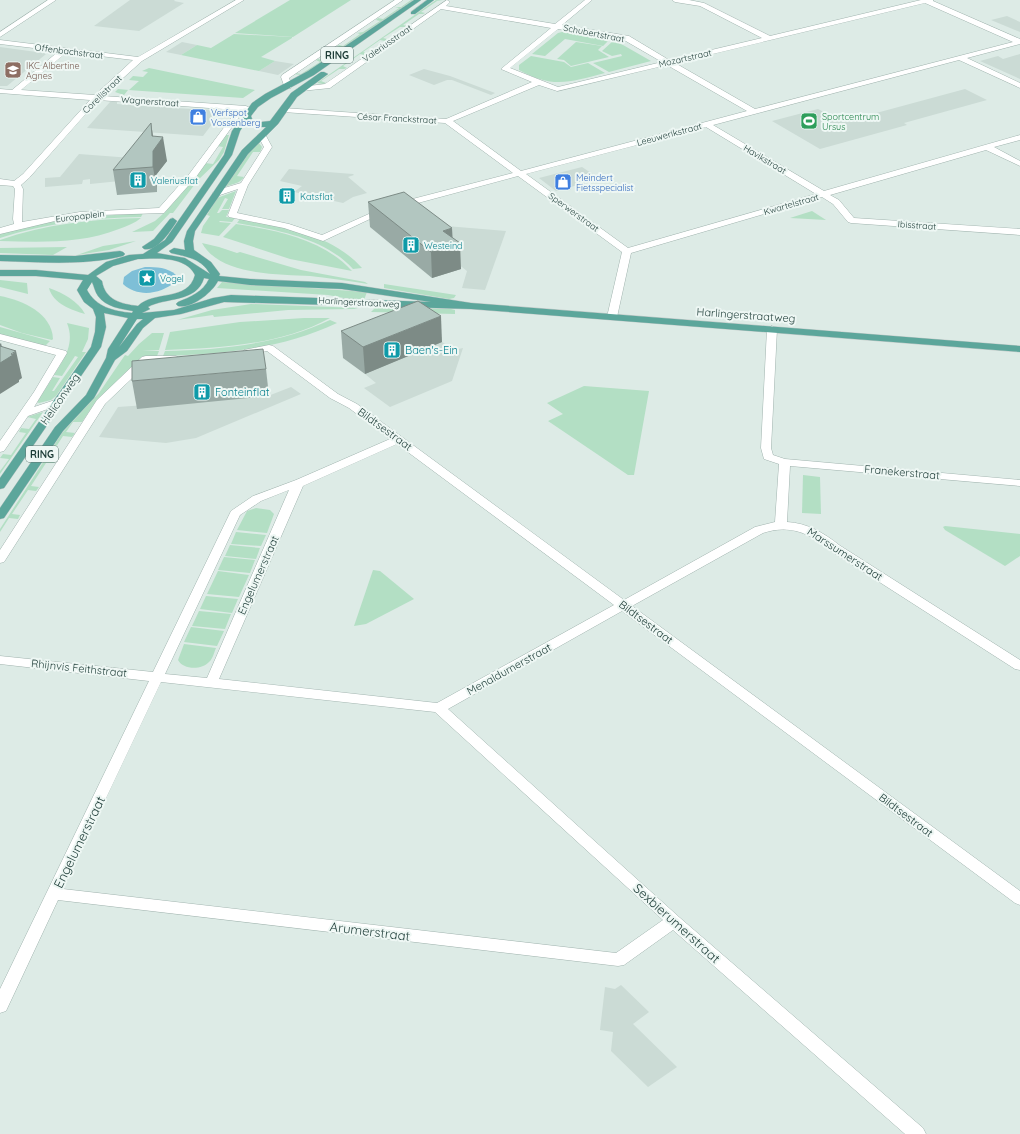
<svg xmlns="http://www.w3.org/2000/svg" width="1020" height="1134" font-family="Quicksand,sans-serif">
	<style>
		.built { fill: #cbdbd5 }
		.green { fill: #b3dfc4 }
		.water { fill: #7ebfd7 }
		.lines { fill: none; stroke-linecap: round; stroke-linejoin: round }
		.minor-casing { stroke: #a0b3ae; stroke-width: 1 }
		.major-casing { stroke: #c0c8c7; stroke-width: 1 }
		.minor { fill: #fff; fill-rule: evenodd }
		.major { fill: #5ca69b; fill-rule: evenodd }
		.wall { fill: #99aaa5 }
		.shaded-wall { fill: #7d8b86 }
		.building { fill: #b2c6c0; stroke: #7d8b86 }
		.labels { text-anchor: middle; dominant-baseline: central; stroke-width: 4; stroke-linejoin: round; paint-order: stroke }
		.far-street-label { font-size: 9px; fill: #1d3c37; stroke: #eef7f4 }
		.far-education-label { font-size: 9px; fill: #785e54; stroke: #eef7f4; text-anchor: start }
		.far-shop-label { font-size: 9px; fill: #366cbe; stroke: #eef7f4; text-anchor: start }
		.far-leisure-label { font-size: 9px; fill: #27864d; stroke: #eef7f4; text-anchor: start }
		.far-culture-label { font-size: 9px; fill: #0d838f; stroke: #eef7f4; text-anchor: start }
		.shield { fill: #eef7f4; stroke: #5c7470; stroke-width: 1 }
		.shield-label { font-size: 10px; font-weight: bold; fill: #1d3c37 }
		.street-label { font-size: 11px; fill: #1d3c37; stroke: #eef7f4 }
		.culture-label { font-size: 11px; fill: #0d838f; stroke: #eef7f4; text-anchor: start }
		.near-street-label { font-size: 13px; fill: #1d3c37; stroke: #eef7f4 }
	</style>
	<rect width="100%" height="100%" fill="#ddebe6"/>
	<g class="built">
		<polygon points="130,0 175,0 174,1 184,3 139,31 94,26"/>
		<polygon points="1007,16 1020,22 1020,32 991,20"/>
		<polygon points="182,42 197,45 181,55 166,52"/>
		<polygon points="0,47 44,53 46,54 7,86 0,86"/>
		<polygon points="1020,54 1020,79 980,61 998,56 1003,59"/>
		<polygon points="275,61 294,64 278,75 259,71"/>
		<polygon points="424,69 450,76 495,93 491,95 452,80 447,80 434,85 409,75"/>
		<polygon points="965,89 987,100 904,123 907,125 820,149 772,121 818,109 843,122"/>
		<polygon points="110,102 117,102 117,104 157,107 160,105 173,106 174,108 213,110 215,109 226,109 222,115 219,115 203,136 87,128"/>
		<polygon points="79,154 145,159 120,181 90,184 90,179 83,180 82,184 45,187 45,178 60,177"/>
		<polygon points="582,167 600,179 556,191 539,178"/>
		<polygon points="289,169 353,174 354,175 348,177 367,193 353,197 343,203 294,192 302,186 280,181"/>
		<polygon points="446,226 506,231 485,290 462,288 467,271 429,241"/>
		<polygon points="442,342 454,350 463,348 452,381 390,407 364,388 376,383 365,374"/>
		<polygon points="291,387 301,394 196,438 166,443 99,437 118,407 268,396"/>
		<polygon points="621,985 649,1012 633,1024 677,1067 648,1087 611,1051 613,1032 600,1030 605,987 615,989"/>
	</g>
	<g class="green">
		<polygon points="290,0 351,0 293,37 235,33"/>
		<polygon points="411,0 413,0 302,75 293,74 295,73 301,74 320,62 316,60 318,59 322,60 340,47 337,46 339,45 343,46 360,34 357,33 363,32 380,21 376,20 378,18 383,19 399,8 395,7 401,7"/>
		<polygon points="436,0 443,1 437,1 421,12 425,13 423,14 419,14 403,25 407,26 404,27 400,27 383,38 387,39 385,41 380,40 363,52 367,53 365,55 360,54 343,66 347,68 344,69 339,69 321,81 326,83 323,84 317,83"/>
		<polygon points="562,32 608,40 609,40 603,46 565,39 545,56 532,54 558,33"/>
		<polygon points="234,34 292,37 292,38 261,57 275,61 259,71 181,55 197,45 211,48"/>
		<polygon points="613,41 623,45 651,61 609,72 593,63 622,56 621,54 612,56 602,51"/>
		<polygon points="576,42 602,46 598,50 609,57 571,66 564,60 557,59"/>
		<path d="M531,56L564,62L571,67L588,63L605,73C570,82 553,89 519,70V65Z"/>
		<polygon points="149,68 255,90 243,98 128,90 124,95 115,92 118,89 129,90 139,81 129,80 133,76 143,77 148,72 142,71"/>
		<polygon points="225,135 229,135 224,152 219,160 198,180 173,213 170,213 153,231 132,232 155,221 164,213 205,163 213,164 223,147 217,146"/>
		<path d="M259,143L262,147L260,152H253L237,176L244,177C240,183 234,184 227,186H226L251,150Z"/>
		<polygon points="236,191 229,209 222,209 228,199 225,198 217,213 219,213 222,210 229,210 226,217 235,218 232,222 220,221 219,222 231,223 219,236 201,233 203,226 210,216 207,215 217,198"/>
		<polygon points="812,211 826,220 790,218"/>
		<path d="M143,213L141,217C93,218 46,223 0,238V234L49,221L72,218Z"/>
		<path d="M141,218C135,223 127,226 119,229C81,244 40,242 0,241V240C45,224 93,219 141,218Z"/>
		<path d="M240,219C282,227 332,234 362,268L353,269C325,238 277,230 237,223Z"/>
		<path d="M236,224C276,230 323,239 352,271L290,259L223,237Z"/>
		<polygon points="136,241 109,250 77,255 103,246"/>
		<path d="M202,243L219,247L237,253L240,252L301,270L365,282L368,284C349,281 330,278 310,276C279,274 220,276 202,243Z"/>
		<polygon points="67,247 53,255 0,253 0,248"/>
		<polygon points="0,280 27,283 28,294 0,287"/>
		<polygon points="222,282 367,292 364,300 354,300 328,295 217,288"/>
		<polygon points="384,284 456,295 454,298 449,299 384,288"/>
		<path d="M49,288C63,293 78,301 85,314C72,310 53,304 49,288Z"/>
		<path d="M0,296C22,300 52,313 53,339L52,340L22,333L0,325Z"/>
		<polygon points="251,304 358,308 354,309 288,310 214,317 213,315 177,320 212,310"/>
		<polygon points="376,307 451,309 455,310 455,314 371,312"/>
		<path d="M304,318H330C281,345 220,348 165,350L170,332L240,322Z"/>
		<path d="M330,320L337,323C282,349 223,354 163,356L165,351C221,350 279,344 330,320Z"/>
		<path d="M67,323L89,328L88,339L82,352H86L56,396L51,400L39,403L37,402L53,377L60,378L52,391H54L78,357L75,356L62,376L54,375C65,358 75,343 67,323Z"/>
		<polygon points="0,327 50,341 45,346 0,334"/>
		<polygon points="152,333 164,333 159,350 142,351 159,351 157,356 143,356 95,403 82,422 73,422 66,432 75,433 72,437 63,436 49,458 57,459 54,463 46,463 31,486 39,487 36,491 28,490 12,514 20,515 18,519 9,518 0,532 0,529 62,433 99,393 125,355 128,356 139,344"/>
		<polygon points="584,386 649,391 634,475 628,475 548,421 563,414 547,403"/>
		<polygon points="43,412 0,474 0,471 9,459 0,458 3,454 11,455 26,433 19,432 21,428 29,429 36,419 27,417"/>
		<polygon points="803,475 820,477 821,514 802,513"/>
		<polygon points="256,508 270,510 274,514 267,533 237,530 247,511"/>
		<polygon points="945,526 1020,534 1020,556 1005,566 945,530 943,527"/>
		<polygon points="236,532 266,535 261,546 231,544"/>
		<polygon points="230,545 260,548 256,559 225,556"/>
		<polygon points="224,557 255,560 250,573 218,570"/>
		<polygon points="373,570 380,571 414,599 366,624 354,626"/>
		<polygon points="218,571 249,575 239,597 207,594"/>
		<polygon points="206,596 238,599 232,613 200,609"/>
		<polygon points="199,611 231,614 225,629 192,626"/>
		<polygon points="191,627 224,631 217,646 184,642"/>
		<path d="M184,644L216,648C214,652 213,659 209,662C202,670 183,670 178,660Z"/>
	</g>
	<path class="water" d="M145,267C157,267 167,267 176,275L175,282C161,294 138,298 123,284L124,277L132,271Z"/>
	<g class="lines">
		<g class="minor-casing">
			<g id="minor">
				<polygon points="48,0 56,0 0,37 0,32"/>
				<path d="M236,0H244L142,61L103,96L246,106L250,108L244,110L196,177L164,213L100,215L59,220L0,234V228L14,224L13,219L15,189L13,186L0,185V179L14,181L23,174L90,100L0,93V89L12,90L59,51L0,44V40L138,57ZM67,52L133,60L95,95L21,90ZM98,100L237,110L190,173L159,208L80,212L22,222L23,189L21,185L29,178Z"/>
				<polygon points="395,0 403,0 289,78 292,86 291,88 285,88 281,77 282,75"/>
				<path d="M447,0L450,2L446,6L555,24L585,0H592L562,25L629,36L669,60L762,38L700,6L675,2L672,0H689L704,3L770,36L921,0H933V1L1020,39V44L967,58L1020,83V88L959,60L713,125L824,191L1020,135V140L994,147L1020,161V166L986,150L830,195L839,200L854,218L1020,229V235L851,223L848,222L833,204L822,197L631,253L617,317L615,319H609L607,317L622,252L518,176L403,207H397L396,205L397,203L513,173L445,123L283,112L279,110L283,108L446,119L532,82L501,69L551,28L441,9L330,88L301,91L297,89L301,87L325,84ZM925,3L1013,42L755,109L675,63ZM558,29L624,40L662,62L558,87L510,68ZM667,65L747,111L521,171L453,121L539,85L557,91ZM706,127L816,194L628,248L526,174Z"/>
				<polygon points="259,134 265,134 272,147 248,185 237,213 289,224 322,235 380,209 386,209 387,211 323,241 284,228 229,217 228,215 238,189 217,196 213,193 214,191 241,183 264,147 258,136"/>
				<path d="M772,326L777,329L771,448L773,455L785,459L1020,480V486L790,466L787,522C807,523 824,533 839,545L1020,660V670L1015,669L831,551C810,533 790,524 763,533L632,606L1020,891V905L1015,903L622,611L448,709L679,917L923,1128L926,1134H905L673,930L624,965L618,966L58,900L6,1011L0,1013V989L149,681L0,664V656L153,672L231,511L253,496L296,480L390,439L349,408L330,398L267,351L248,355L243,352L244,350L269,345L273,346L338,394L357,404L624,600L755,527L775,522L779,464L764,459L761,448L767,329ZM397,444L614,605L437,703L219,679L303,486ZM289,490L207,678L165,674L240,515L261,501ZM161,682L435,712L663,920L616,953L63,889Z"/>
				<polygon points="0,334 66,351 67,353 34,407 58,399 63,402 62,404 28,416 4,451 0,452 0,441 34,392 56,355 0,340"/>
				<polygon points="146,356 176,356 181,359 176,362 149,362 105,404 6,559 4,562 0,563 0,550 97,400 142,357"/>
			</g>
		</g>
		<g class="major-casing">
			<g id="major">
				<path d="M414,0H421L314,75L271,98L258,107L251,116L252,119L261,122L270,121L291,93L321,72H324L328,74L297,97L278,124L248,154L195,231L193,241L194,250L211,262L220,274L219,276L250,279L342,283L471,303L1020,346V352L471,309L224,302L181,314L155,318L143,328L127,351L115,360L94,398L63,431L4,518L0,519V508L55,427L86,395L106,358L108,349L128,318L104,313L106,327L101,347L4,488L0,489V478L91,347L95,332L96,317L93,309L84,302L77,290L83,280L36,276H0V270H36L88,275L106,262L129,255L143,254L165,240L224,155L232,131L252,103L265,94L308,71ZM246,122L258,127H266L242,150L187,231L184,241L185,250L174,248L169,251L171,253C187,257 201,258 210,274L185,258L157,253L172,242L232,155L240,131ZM138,259C156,258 186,256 195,275C188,302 154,290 138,306C121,304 105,300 102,281L96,276L113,266ZM204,278L209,279C203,292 190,297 178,302L176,304L178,306C191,309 212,293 218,281L250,285L342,289L431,302L231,295L213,298L174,310L142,313L150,309L148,307C165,297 197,303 204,278ZM92,282C94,286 95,292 98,296C106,307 121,309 133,311L132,313C113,311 96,307 87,290ZM137,319H143L137,324L119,347Z"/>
				<polygon points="427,0 434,0 415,14 411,14 411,12"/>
				<path d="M173,218L177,221C171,230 158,252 144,249L142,247L154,239L170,219Z"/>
				<path d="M120,251L123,252L125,254L123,256C83,266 41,262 0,261V255L75,256Z"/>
			</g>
		</g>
		<use href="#minor" class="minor"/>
		<use href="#major" class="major"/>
	</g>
	<g class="wall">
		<polygon points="153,136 167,161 156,175 157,192 117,195 113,170"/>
		<polygon points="368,202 453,238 461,269 432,278 370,227"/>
		<polygon points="341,331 442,342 365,374 343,358"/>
		<polygon points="266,369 269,396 137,409 132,381"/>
	</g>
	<g class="shaded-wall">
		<polygon points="151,123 155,148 163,137 167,161 156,175 157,192 153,167"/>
		<polygon points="452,228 453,245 460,243 461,269 432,278 431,252 443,231"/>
		<polygon points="441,316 442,342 365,374 363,347"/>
		<polygon points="1,343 5,360 16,351 22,378 19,380 19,382 0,394 0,344"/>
	</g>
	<g class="building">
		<polygon points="151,123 152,136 163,137 153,151 153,167 113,170"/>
		<polygon points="404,192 452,228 443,231 460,243 431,252 368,202"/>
		<polygon points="418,301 441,316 363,347 341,331"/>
		<polygon points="0,346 16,351 11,354 13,355 0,363"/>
		<polygon points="263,349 266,369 132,381 132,361"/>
	</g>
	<defs>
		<g id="school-square" transform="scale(0.9)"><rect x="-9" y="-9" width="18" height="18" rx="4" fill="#8d6e63" stroke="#eef7f4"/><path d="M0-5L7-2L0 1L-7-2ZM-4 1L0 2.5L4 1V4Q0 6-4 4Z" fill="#fff"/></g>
		<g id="shop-square" transform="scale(0.9)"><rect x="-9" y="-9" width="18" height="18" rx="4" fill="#3f7fe0" stroke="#eef7f4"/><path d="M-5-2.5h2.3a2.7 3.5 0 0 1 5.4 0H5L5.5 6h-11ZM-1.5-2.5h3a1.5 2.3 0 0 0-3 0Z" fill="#fff"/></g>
		<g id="stadium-square" transform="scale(0.9)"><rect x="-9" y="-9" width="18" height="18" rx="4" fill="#2e9e5b" stroke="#eef7f4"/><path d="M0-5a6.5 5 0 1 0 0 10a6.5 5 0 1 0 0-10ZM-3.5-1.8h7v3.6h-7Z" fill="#fff"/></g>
		<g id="building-square" transform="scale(0.9)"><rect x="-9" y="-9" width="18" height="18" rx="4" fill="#0f9aa8" stroke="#eef7f4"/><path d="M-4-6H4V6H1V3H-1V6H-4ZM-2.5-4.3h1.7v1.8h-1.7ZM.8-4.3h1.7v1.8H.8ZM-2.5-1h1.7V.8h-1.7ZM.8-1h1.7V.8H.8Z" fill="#fff"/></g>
		<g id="sight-square" transform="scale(0.9)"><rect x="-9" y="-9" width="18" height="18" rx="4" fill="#0f9aa8" stroke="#eef7f4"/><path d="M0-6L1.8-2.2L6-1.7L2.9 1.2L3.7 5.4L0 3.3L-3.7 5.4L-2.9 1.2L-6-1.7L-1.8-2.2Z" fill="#fff"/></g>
	</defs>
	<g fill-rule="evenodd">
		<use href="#school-square" x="13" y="70"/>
		<use href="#shop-square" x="198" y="117"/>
		<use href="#stadium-square" x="809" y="121"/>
		<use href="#building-square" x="138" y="180"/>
		<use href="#shop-square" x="563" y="182"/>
		<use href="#building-square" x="287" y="196"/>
		<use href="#building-square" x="411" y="245"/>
		<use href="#sight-square" x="147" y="278"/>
		<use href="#building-square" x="392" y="350"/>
		<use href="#building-square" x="202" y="392"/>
	</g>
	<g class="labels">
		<g class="far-street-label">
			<text transform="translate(594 33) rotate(11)">Schubertstraat</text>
			<text transform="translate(387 43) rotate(-35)">Valeriusstraat</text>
			<text transform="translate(69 51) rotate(7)">Offenbachstraat</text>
			<text transform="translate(685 58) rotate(-13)">Mozartstraat</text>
			<text transform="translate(102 94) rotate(-44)">Corellistraat</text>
			<text transform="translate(150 101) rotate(4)">Wagnerstraat</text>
			<text transform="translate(397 118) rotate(3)">César Franckstraat</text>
			<text transform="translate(669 134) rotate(-15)">Leeuwerikstraat</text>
			<text transform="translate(765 159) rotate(31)">Havikstraat</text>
			<text transform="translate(791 204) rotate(-16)">Kwartelstraat</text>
			<text transform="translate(574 212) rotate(36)">Sperwerstraat</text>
			<text transform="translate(80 216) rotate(-7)">Europaplein</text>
			<text transform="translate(917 225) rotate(4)">Ibisstraat</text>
			<text transform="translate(359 302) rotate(3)">Harlingerstraatweg</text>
		</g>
		<g class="far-education-label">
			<text x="26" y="65">IKC Albertine<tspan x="26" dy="10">Agnes</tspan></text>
		</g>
		<g class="far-shop-label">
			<text x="211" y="112">Verfspot<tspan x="211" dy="10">Vossenberg</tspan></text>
			<text x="576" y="177">Meindert<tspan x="576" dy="10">Fietsspecialist</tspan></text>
		</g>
		<g class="far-leisure-label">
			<text x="822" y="116">Sportcentrum<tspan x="822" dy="10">Ursus</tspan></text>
		</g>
		<g class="far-culture-label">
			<text x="151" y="180">Valeriusflat</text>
			<text x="300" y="196">Katsflat</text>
			<text x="424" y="245">Westeind</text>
			<text x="160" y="278">Vogel</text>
		</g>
		<g class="shield">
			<rect x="321" y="47" width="32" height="16" rx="3"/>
			<rect x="26" y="446" width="32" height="16" rx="3"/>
		</g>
		<g class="shield-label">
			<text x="337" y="55">RING</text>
			<text x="42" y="454">RING</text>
		</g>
		<g class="street-label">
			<text transform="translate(746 315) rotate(4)">Harlingerstraatweg</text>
			<text transform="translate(60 399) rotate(-55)">Heliconweg</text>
			<text transform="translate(385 429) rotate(36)">Bildtsestraat</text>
			<text transform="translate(902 472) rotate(5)">Franekerstraat</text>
			<text transform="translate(845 554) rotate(33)">Marssumerstraat</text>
			<text transform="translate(258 575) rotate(-66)">Engelumerstraat</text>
			<text transform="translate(646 622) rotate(37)">Bildtsestraat</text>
			<text transform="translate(79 668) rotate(6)">Rhijnvis Feithstraat</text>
			<text transform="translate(509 669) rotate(-29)">Menaldumerstraat</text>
			<text transform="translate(906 815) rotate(37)">Bildtsestraat</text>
		</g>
		<g class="culture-label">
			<text x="405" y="350">Baen's-Ein</text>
			<text x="215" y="392">Fonteinflat</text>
		</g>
		<g class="near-street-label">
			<text transform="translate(79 842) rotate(-64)">Engelumerstraat</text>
			<text transform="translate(677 923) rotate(42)">Sexbierumerstraat</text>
			<text transform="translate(370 931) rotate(7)">Arumerstraat</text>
		</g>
	</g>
</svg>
